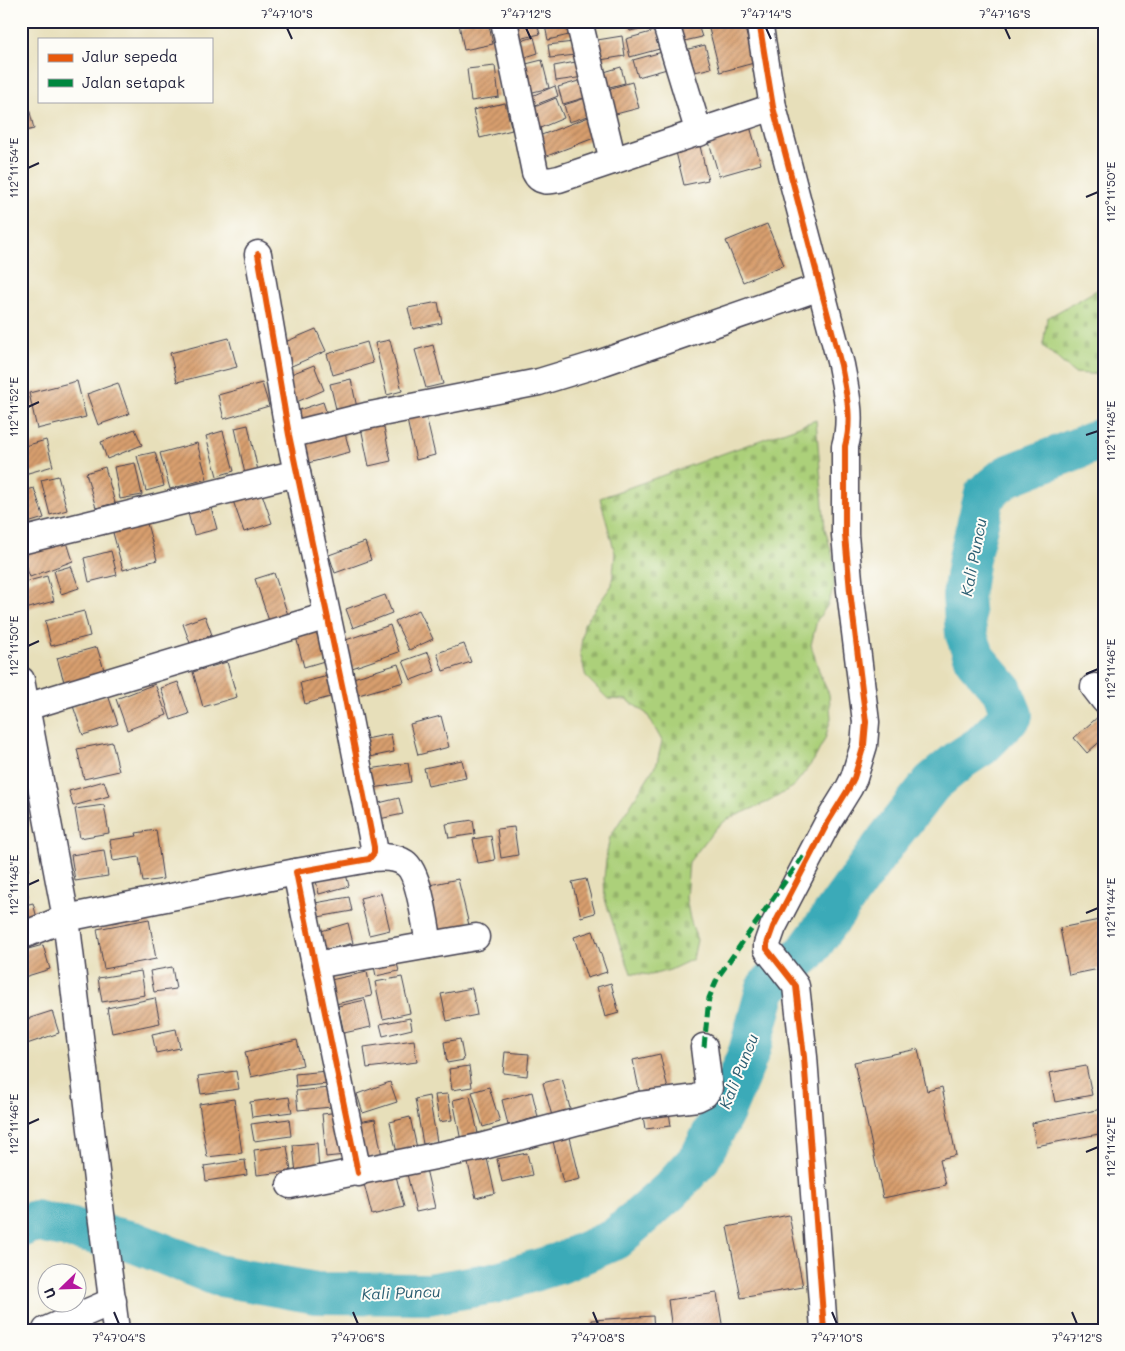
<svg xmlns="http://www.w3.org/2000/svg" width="1125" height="1351" font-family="Mali,sans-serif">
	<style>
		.cemetery { fill: url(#cemetery-stones); stroke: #67795a }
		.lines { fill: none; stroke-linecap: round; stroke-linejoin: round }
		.river { stroke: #3aaab8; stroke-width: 42 }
		.building { fill: url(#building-hatch) }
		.street-casing { stroke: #403e4e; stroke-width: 29 }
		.street { stroke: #fff; stroke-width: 26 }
		.quiet { stroke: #00873e; stroke-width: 5; stroke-dasharray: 10 5; stroke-linecap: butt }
		.cycleway-casing { stroke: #fdfcf7; stroke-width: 9 }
		.cycleway { stroke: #e8590c; stroke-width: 6 }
		.ticks { fill: none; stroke: #22223b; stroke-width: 2 }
		.labels { text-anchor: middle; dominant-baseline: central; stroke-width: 4; stroke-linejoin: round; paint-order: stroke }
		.water-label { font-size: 16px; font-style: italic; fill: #2d5f73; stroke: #fdfcf7 }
		.neatline { fill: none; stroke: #22223b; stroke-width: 2 }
		.ticks-label { font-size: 12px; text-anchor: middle; fill: #22223b }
	</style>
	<defs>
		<pattern id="cemetery-stones" width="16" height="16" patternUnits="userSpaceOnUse" patternTransform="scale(1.25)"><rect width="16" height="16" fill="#acd07a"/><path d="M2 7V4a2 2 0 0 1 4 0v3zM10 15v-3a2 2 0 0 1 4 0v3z" fill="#94b26a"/></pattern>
		<pattern id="building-hatch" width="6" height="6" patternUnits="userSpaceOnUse" patternTransform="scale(1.25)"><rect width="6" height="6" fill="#d89f6e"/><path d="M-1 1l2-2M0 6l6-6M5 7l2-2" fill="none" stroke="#af815c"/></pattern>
	</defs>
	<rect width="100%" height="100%" fill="#fdfcf7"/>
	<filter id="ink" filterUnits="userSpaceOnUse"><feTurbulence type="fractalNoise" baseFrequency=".02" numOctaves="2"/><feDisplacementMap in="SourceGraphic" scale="10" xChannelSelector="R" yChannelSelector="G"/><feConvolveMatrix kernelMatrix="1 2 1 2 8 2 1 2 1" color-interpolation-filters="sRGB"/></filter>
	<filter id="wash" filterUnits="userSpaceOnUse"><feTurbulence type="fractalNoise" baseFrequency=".0096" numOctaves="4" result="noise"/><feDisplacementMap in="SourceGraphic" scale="20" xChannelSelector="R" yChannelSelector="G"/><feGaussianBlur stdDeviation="1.12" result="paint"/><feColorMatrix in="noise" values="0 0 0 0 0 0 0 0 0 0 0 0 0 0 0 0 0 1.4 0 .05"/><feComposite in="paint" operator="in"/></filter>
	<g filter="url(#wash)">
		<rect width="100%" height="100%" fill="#e7dfba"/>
		<g class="cemetery">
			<polygon points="1104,286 1104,375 1074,373 1043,346 1047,318"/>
			<polygon points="816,420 825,529 834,561 834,588 827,606 817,620 811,645 821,677 829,694 831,718 825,739 814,760 793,787 768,802 728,819 717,827 689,862 686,898 690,919 697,940 693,959 670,970 651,975 631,973 619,942 605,899 604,878 607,852 610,837 657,763 662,741 647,714 627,700 608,699 586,677 580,653 584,624 612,585 615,553 600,498"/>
		</g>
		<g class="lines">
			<polyline class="river" points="21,1227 35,1221 134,1242 216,1275 316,1293 428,1294 494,1283 560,1263 615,1239 671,1190 700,1158 725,1110 749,1052 767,987 805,954 887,840 932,783 961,759 981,746 1012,715 1002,690 976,660 966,634 963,596 969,558 985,494 1007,476 1104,438"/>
		</g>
		<g id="blocks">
			<g class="building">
				<polygon points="472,21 488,21 493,44 464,50 459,24"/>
				<polygon points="509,21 536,21 540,34 514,40"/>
				<polygon points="544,21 575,21 577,33 548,40"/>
				<polygon points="627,21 656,21 657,25 630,31"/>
				<polygon points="707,21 743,21 754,63 720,72"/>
				<polygon points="698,25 702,37 680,42 676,30"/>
				<polygon points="658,30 663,48 630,57 626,39"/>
				<polygon points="622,36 625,56 594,61 591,41"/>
				<polygon points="534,37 538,53 520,59 515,43"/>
				<polygon points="582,41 584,54 550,58 548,45"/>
				<polygon points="705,45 711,68 691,73 685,50"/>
				<polygon points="662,52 667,69 638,77 633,60"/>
				<polygon points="542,60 549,88 529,93 522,65"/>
				<polygon points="581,61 584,77 556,81 554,66"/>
				<polygon points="495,66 499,97 471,101 467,69"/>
				<polygon points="621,67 625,83 598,90 594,75"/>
				<polygon points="589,78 594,95 563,104 558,87"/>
				<polygon points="632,82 639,108 612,115 605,90"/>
				<polygon points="555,86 558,96 530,107 527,98"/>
				<polygon points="592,96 598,113 569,122 564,105"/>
				<polygon points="556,98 564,118 533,131 525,111"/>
				<polygon points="505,103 512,130 480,138 473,110"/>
				<polygon points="28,104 34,129 21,132 21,105"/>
				<polygon points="594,115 602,135 539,159 531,139"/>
				<polygon points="749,123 761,164 719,176 707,135"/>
				<polygon points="700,146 708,180 684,185 676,152"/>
				<polygon points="767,224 784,265 743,282 726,241"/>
				<polygon points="438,302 442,323 413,329 408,308"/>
				<polygon points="316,329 326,351 287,368 278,345"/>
				<polygon points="229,338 237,367 177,382 170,353"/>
				<polygon points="390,340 402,391 387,395 375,343"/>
				<polygon points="367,342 373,363 333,375 327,354"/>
				<polygon points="433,345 443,384 426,388 415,350"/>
				<polygon points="314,365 324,390 292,404 281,378"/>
				<polygon points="351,379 357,408 337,413 330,384"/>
				<polygon points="77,381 86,417 37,429 29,393"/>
				<polygon points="118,383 129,414 98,425 87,394"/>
				<polygon points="262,383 269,406 224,419 218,395"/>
				<polygon points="323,402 329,420 295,431 290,413"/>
				<polygon points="424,407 435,455 416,460 405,411"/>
				<polygon points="381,414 391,461 369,466 359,418"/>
				<polygon points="248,425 258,471 245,474 235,428"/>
				<polygon points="343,426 350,452 308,463 301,437"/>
				<polygon points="135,429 142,445 107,459 101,442"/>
				<polygon points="223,431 234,471 217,476 206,436"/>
				<polygon points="46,440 53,466 21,475 21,447"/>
				<polygon points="197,443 207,479 170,489 160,453"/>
				<polygon points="155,452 164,486 146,491 137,456"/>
				<polygon points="135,463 142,495 120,499 114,467"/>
				<polygon points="105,467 115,503 96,508 86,473"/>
				<polygon points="58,476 67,510 50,515 41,480"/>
				<polygon points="259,485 272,523 244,532 231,495"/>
				<polygon points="34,488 44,518 21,525 21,492"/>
				<polygon points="209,500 217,529 194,535 186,506"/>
				<polygon points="146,520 157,560 123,570 112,529"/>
				<polygon points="65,536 73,561 30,577 21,552"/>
				<polygon points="365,542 371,560 335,573 329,555"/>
				<polygon points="111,551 117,575 89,582 84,558"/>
				<polygon points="71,566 79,588 61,594 54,571"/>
				<polygon points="274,573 288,615 269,621 255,579"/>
				<polygon points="47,576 54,601 22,610 21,583"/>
				<polygon points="385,595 392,613 353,628 346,609"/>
				<polygon points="419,610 433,639 409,650 395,621"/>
				<polygon points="84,611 90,636 51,646 45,621"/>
				<polygon points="205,616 212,635 190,643 183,624"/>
				<polygon points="390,625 399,652 349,669 340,642"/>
				<polygon points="322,626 331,659 304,667 295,633"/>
				<polygon points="464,644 471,662 443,671 437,653"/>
				<polygon points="97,647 105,673 65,685 57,658"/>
				<polygon points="428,652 435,671 411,680 403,661"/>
				<polygon points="227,662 237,697 203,707 193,672"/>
				<polygon points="398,664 404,682 355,696 350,679"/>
				<polygon points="332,675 337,695 305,704 300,683"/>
				<polygon points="178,682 189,714 171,720 161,688"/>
				<polygon points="155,684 167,715 127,730 116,699"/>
				<polygon points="108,695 118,724 83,735 73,706"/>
				<polygon points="1100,715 1104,719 1104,738 1087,753 1074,738"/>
				<polygon points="441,716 449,747 418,755 410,724"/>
				<polygon points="391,734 394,752 365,758 361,740"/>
				<polygon points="112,742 119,771 84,779 77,749"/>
				<polygon points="462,760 466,778 428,786 424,768"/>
				<polygon points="408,763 411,782 367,789 364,770"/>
				<polygon points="104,781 109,796 73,806 69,791"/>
				<polygon points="399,798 403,814 379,819 375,804"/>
				<polygon points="104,805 109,833 80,838 75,809"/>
				<polygon points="473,820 475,834 449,838 446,824"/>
				<polygon points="23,825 29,847 21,849 21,826"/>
				<polygon points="514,827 518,855 501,858 497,829"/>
				<polygon points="156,830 163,879 143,882 139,857 113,861 110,840 137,836 136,833"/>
				<polygon points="491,836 495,860 478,863 473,839"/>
				<polygon points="104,850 108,876 75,881 71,855"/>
				<polygon points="27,856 29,870 21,871 21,857"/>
				<polygon points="346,874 349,886 319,894 316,881"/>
				<polygon points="21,878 25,878 28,896 21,897"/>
				<polygon points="458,879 469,925 436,933 425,886"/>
				<polygon points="586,879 595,913 581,917 572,882"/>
				<polygon points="381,893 390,930 369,935 360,898"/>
				<polygon points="349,897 352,911 318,917 315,903"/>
				<polygon points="33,903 37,918 21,922 21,906"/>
				<polygon points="149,919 156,959 104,969 97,929"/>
				<polygon points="1104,919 1104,968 1069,975 1060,928"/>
				<polygon points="348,923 353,943 323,951 318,932"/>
				<polygon points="593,931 607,972 587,978 574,937"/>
				<polygon points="43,945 50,969 21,978 21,951"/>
				<polygon points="394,952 399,971 376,976 372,957"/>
				<polygon points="172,967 176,989 154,992 150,971"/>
				<polygon points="141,971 145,995 102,1002 98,978"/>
				<polygon points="367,972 372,996 331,1005 326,981"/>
				<polygon points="402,977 410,1013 383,1019 375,982"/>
				<polygon points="611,983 619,1013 605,1017 597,987"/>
				<polygon points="472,988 477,1015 447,1021 441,994"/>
				<polygon points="155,998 160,1023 112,1033 107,1008"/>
				<polygon points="365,1000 371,1027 344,1033 338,1006"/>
				<polygon points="52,1011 59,1033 21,1046 21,1021"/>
				<polygon points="410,1018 412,1029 383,1036 380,1024"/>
				<polygon points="176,1029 180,1048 156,1053 152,1034"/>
				<polygon points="460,1039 464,1060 447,1063 444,1042"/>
				<polygon points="297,1040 303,1065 251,1077 245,1052"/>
				<polygon points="414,1040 417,1062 367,1068 364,1047"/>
				<polygon points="918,1049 927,1091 942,1087 956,1155 940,1159 946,1185 883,1198 854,1062"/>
				<polygon points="505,1052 529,1054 527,1076 503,1073"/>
				<polygon points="660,1054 669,1094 641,1100 633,1060"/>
				<polygon points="469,1066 472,1087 452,1090 449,1069"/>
				<polygon points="1086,1066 1092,1095 1055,1102 1049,1073"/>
				<polygon points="236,1071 239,1089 201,1094 198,1076"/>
				<polygon points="327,1071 328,1084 296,1087 295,1074"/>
				<polygon points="562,1078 571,1112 552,1116 543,1083"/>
				<polygon points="390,1082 397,1102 363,1113 357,1094"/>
				<polygon points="489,1087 500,1122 483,1127 472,1092"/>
				<polygon points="330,1088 332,1107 298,1110 296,1091"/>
				<polygon points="532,1092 538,1117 508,1125 502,1100"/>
				<polygon points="448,1094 452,1120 439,1122 435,1095"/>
				<polygon points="429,1096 437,1142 423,1144 415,1099"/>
				<polygon points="470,1096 479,1138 461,1141 453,1100"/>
				<polygon points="289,1097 292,1112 252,1117 250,1102"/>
				<polygon points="234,1099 242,1153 207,1157 199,1104"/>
				<polygon points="1102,1109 1104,1133 1036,1146 1032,1123"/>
				<polygon points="340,1112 345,1155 326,1157 322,1114"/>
				<polygon points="669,1112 671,1126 645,1129 643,1116"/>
				<polygon points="410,1117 417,1148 397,1153 390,1122"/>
				<polygon points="289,1119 291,1136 254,1141 251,1124"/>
				<polygon points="375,1119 382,1156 360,1160 353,1123"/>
				<polygon points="569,1133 580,1179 563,1183 552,1137"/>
				<polygon points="317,1143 319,1171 296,1174 293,1145"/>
				<polygon points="287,1146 291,1171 257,1175 254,1150"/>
				<polygon points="527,1153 532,1175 502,1182 497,1159"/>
				<polygon points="486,1154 495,1193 476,1198 467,1159"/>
				<polygon points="245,1160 247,1175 206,1181 204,1166"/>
				<polygon points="426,1169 435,1208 416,1212 407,1174"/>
				<polygon points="395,1172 404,1207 372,1215 363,1180"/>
				<polygon points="789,1215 803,1287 741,1298 727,1227"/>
				<polygon points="717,1293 723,1330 672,1330 668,1300"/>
				<polygon points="653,1316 654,1330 592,1330 592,1320"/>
			</g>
		</g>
	</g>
	<g filter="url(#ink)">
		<use href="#blocks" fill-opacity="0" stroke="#403e4e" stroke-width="1"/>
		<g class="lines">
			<g class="street-casing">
				<g id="street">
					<path d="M504,21L535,172C540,183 549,181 559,179L773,107"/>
					<polyline points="579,21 613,161"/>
					<polyline points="665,21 699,133"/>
					<path d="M759,21L773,107L841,365C846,392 853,419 845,446V535L850,591L866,722L864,745L854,778L849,788L828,822L773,927L767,944V949L796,986L804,1057L824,1330"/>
					<polyline points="258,254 289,435 345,699 374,847 374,853 369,859 296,872 358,1173"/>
					<polyline points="289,435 366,416 539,382 598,364 820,287"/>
					<polyline points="21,541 297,473"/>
					<polyline points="21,680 66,918 21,936"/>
					<polyline points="1094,687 1104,700"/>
					<polyline points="26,707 327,616"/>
					<path d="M371,858C382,857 395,856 405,863C419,872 426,927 429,945"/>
					<polyline points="315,965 476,937"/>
					<polyline points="290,1185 480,1147 640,1105 697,1098 705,1094 709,1088 704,1047"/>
					<polyline points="46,1330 113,1301"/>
					<polyline points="116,1330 101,1214 66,918 296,872"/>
				</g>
			</g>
			<use href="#street" class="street"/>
			<polyline class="quiet" points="704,1047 709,998 718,977 803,856"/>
			<g class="cycleway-casing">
				<g id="cycleway">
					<path d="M759,21L773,107L841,365C846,392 853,419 845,446V535L850,591L866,722L864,745L854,778L849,788L828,822L773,927L767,944V949L796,986L804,1057L824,1330"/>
					<polyline points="258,254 289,435 345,699 374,847 374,853 369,859 296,872 358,1173"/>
				</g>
			</g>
			<use href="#cycleway" class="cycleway"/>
		</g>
	</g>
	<path class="ticks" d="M287,28L292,39M526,28L531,39M766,28L771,39M1005,28L1010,39M28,168L39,163M1086,197L1098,192M28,407L39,402M1086,435L1098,431M28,646L39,641M1086,674L1098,669M28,885L39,880M1086,913L1098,908M28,1124L39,1119M1086,1152L1098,1147M114,1312L119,1324M353,1312L358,1324M593,1312L598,1324M832,1312L837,1324M1072,1312L1077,1324"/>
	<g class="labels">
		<g class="water-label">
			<text transform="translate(973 557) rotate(-79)">Kali Puncu</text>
			<text transform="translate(738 1071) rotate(-68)">Kali Puncu</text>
			<text transform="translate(401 1292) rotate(-2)">Kali Puncu</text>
		</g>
	</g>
	<rect width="1125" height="1351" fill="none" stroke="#fdfcf7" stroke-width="55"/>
	<rect x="38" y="38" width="175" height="65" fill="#fdfcf7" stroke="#a5a5ac"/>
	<rect x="48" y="54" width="25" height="8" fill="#e8590c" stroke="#a5a5ac"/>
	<text x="82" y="62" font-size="15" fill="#22223b">Jalur sepeda</text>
	<rect x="48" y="79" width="25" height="8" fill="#00873e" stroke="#a5a5ac"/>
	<text x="82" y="88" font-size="15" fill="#22223b">Jalan setapak</text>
	<g transform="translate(62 1288) rotate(247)"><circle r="24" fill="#fdfcf7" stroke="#a5a5ac"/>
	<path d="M0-4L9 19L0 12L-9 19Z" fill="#b5179e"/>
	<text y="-8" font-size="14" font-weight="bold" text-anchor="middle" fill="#22223b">U</text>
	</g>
	<rect x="28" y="28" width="1070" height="1296" class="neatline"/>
	<g class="ticks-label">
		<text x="287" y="18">7°47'10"S</text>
		<text x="526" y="18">7°47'12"S</text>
		<text x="766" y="18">7°47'14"S</text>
		<text x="1005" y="18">7°47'16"S</text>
		<text transform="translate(14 168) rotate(-90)" y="4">112°11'54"E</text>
		<text transform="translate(1111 192) rotate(-90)" y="4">112°11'50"E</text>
		<text transform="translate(14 407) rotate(-90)" y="4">112°11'52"E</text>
		<text transform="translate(1111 431) rotate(-90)" y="4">112°11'48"E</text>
		<text transform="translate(14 646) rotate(-90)" y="4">112°11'50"E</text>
		<text transform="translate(1111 669) rotate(-90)" y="4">112°11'46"E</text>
		<text transform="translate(14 885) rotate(-90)" y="4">112°11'48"E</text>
		<text transform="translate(1111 908) rotate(-90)" y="4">112°11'44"E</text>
		<text transform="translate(14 1124) rotate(-90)" y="4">112°11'46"E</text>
		<text transform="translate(1111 1147) rotate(-90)" y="4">112°11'42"E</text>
		<text x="119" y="1342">7°47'04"S</text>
		<text x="358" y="1342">7°47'06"S</text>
		<text x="598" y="1342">7°47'08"S</text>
		<text x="837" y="1342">7°47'10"S</text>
		<text x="1077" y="1342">7°47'12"S</text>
	</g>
</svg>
